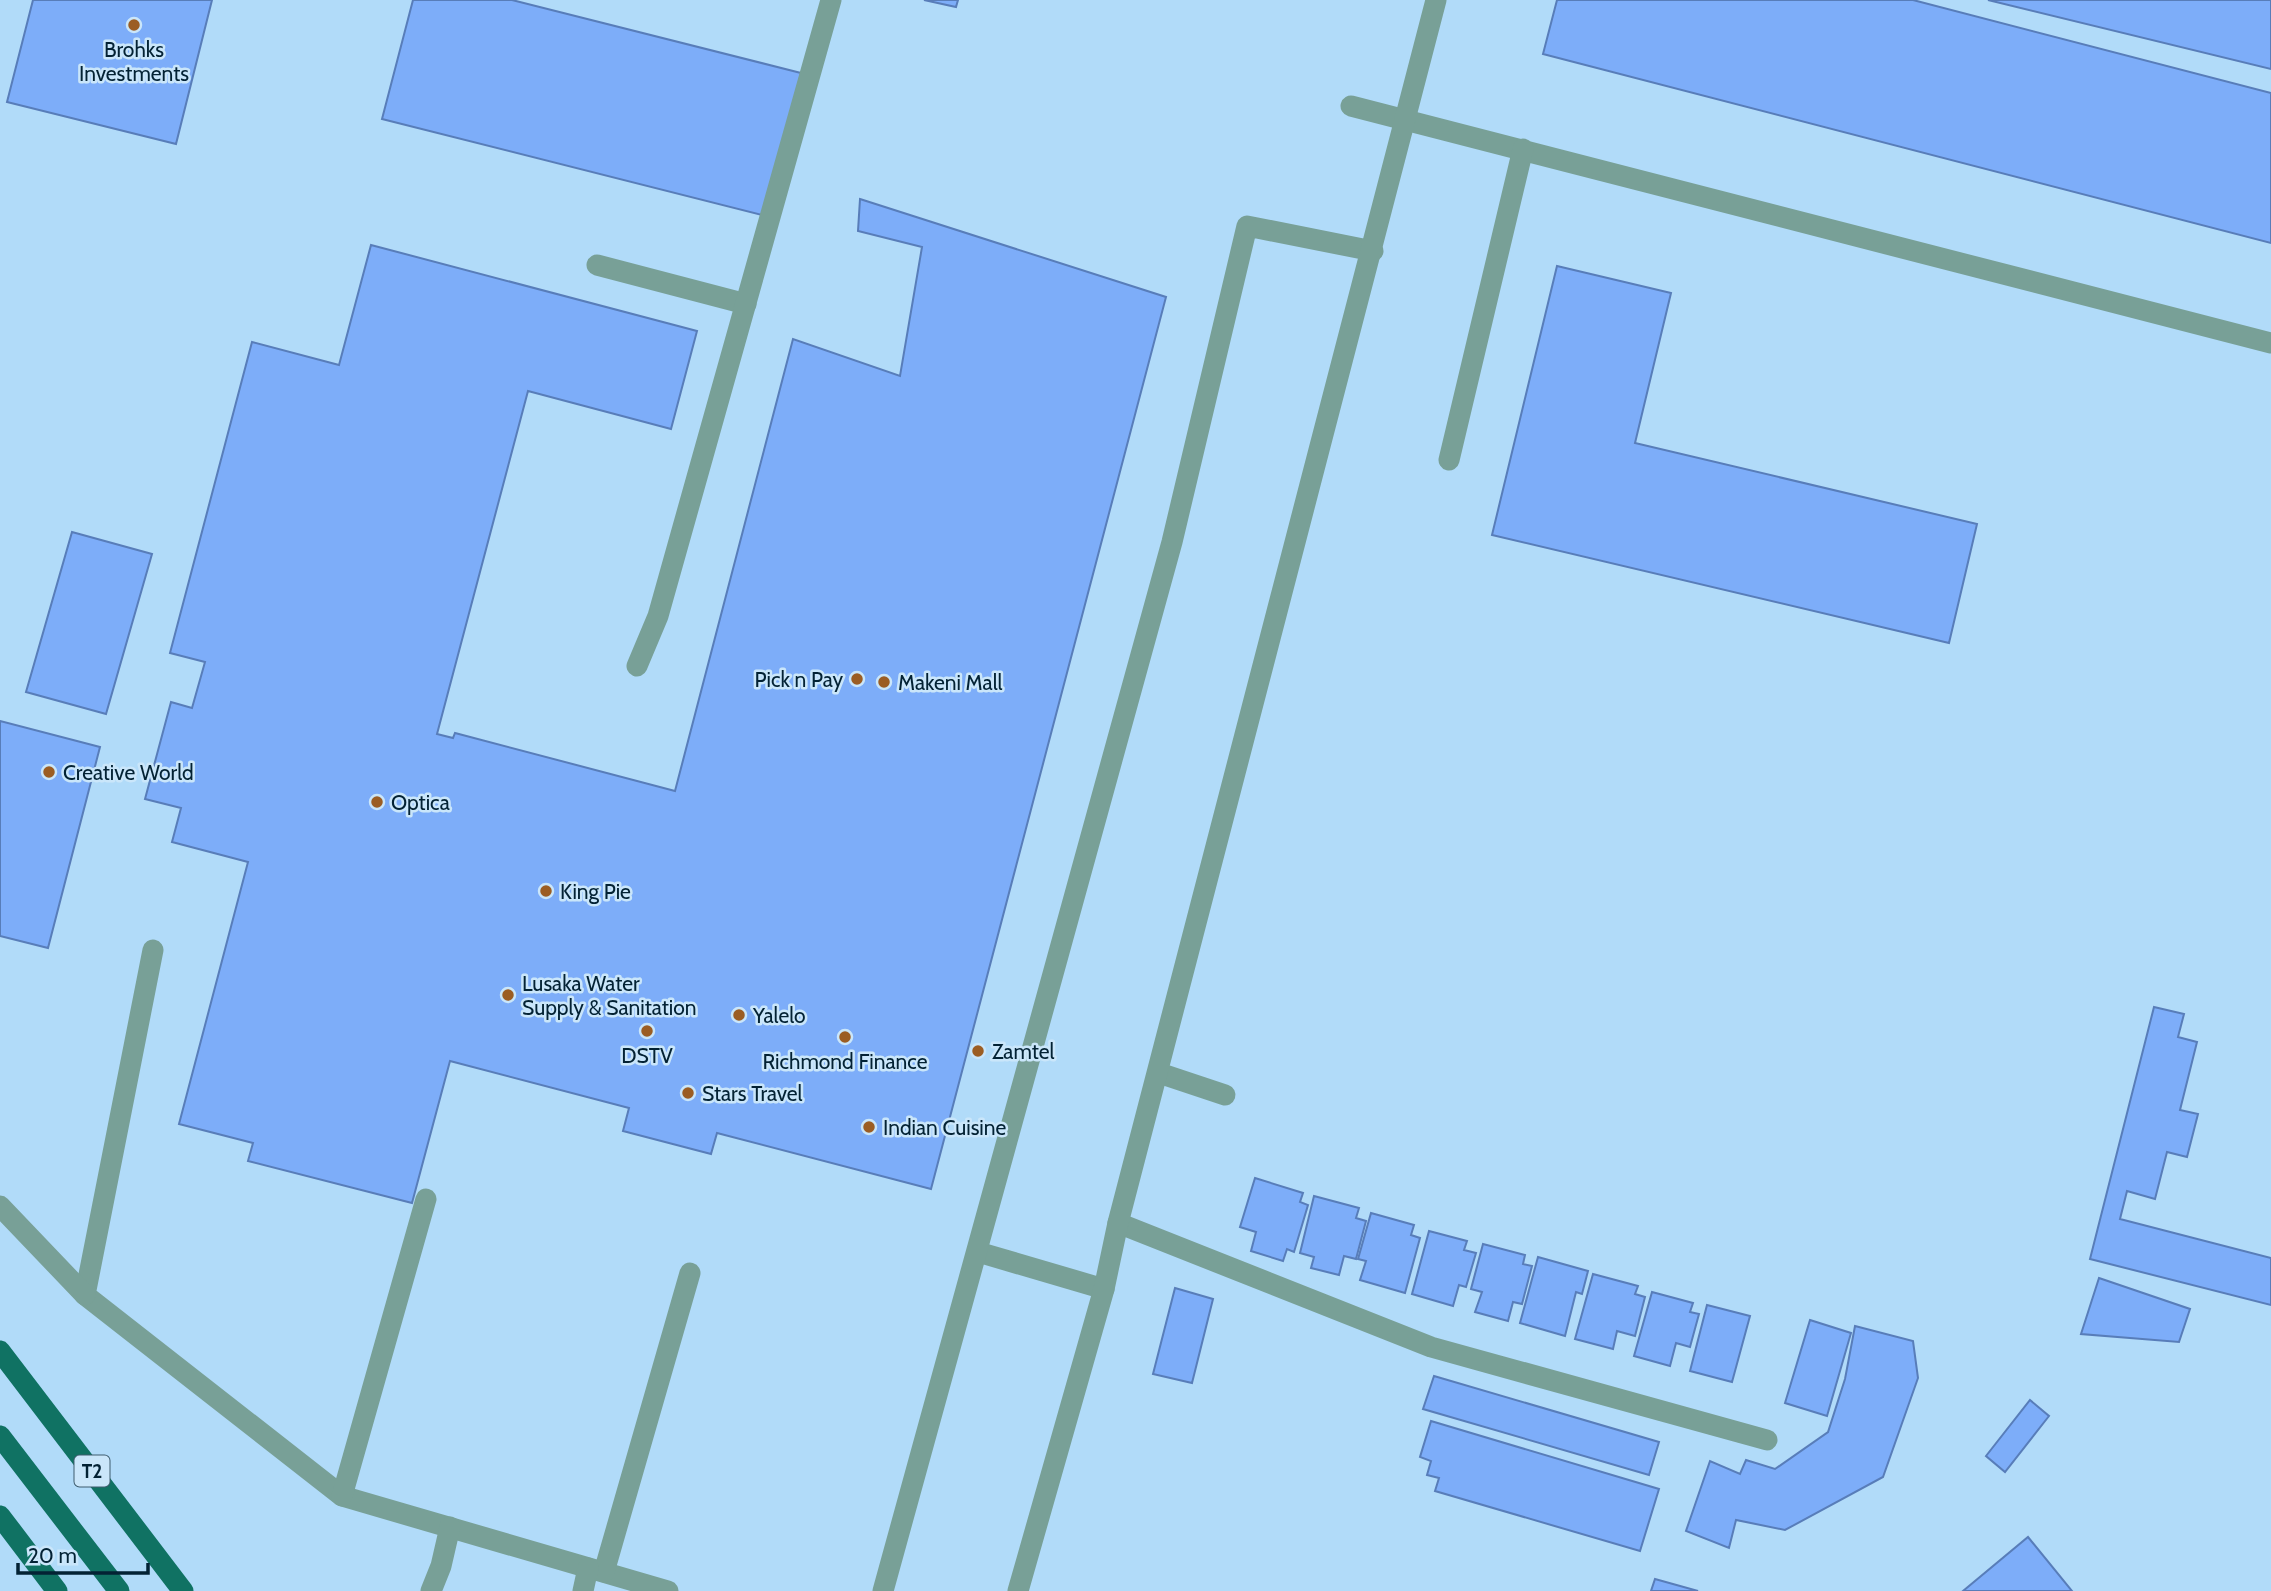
<svg xmlns="http://www.w3.org/2000/svg" width="2271" height="1591" font-family="Cabin,sans-serif">
	<style>
		.building { fill: #7dadf9; stroke: #587db9; stroke-width: 2 }
		.lines { fill: none; stroke-linecap: round; stroke-linejoin: round }
		.minor { stroke: #78a097; stroke-width: 21 }
		.major { stroke: #107263; stroke-width: 21 }
		.poi-dot { fill: #9b5d23; stroke: #cae6fa; stroke-width: 2.5 }
		.labels { text-anchor: middle; dominant-baseline: central; stroke-width: 5; stroke-linejoin: round; paint-order: stroke }
		.shield { fill: #cae6fa; stroke: #3f5d6f; stroke-width: 2 }
		.shield-label { font-size: 19px; font-weight: bold; fill: #032234 }
		.poi-label { font-size: 21px; fill: #032234; stroke: #cae6fa; text-anchor: start }
	</style>
	<rect width="100%" height="100%" fill="#b1dbf9"/>
	<g class="building">
		<polygon points="33,0 212,0 176,144 7,102"/>
		<polygon points="413,0 512,0 801,73 766,216 382,119"/>
		<polygon points="924,0 958,0 956,7"/>
		<polygon points="1557,0 1913,0 2271,93 2271,243 1543,54"/>
		<polygon points="1988,0 2271,0 2271,69"/>
		<polygon points="860,199 1166,297 931,1189 717,1133 711,1154 623,1131 629,1108 450,1061 412,1203 248,1161 253,1143 179,1124 248,862 172,842 181,808 145,799 171,702 192,708 205,662 170,653 252,342 339,365 371,245 697,331 671,429 528,391 437,734 453,738 455,733 675,791 793,339 900,376 922,247 858,231"/>
		<polygon points="1557,266 1671,293 1635,443 1977,524 1949,643 1492,535"/>
		<polygon points="72,532 152,554 106,714 26,692"/>
		<polygon points="0,721 100,747 48,948 0,936"/>
		<polygon points="2154,1007 2184,1014 2178,1037 2197,1042 2180,1110 2198,1114 2187,1157 2167,1152 2155,1199 2127,1191 2120,1219 2271,1258 2271,1305 2090,1259"/>
		<polygon points="1255,1178 1303,1193 1300,1202 1308,1205 1294,1252 1287,1249 1283,1261 1251,1251 1256,1232 1240,1227"/>
		<polygon points="1314,1196 1359,1208 1356,1218 1366,1221 1356,1259 1344,1256 1339,1275 1311,1268 1314,1257 1300,1253"/>
		<polygon points="1371,1213 1414,1225 1411,1235 1420,1238 1405,1293 1360,1280 1366,1261 1358,1259"/>
		<polygon points="1429,1231 1467,1241 1464,1250 1476,1253 1466,1287 1459,1285 1453,1306 1412,1294"/>
		<polygon points="1483,1244 1525,1255 1523,1264 1532,1266 1522,1304 1513,1302 1508,1321 1475,1312 1482,1292 1471,1289"/>
		<polygon points="1538,1257 1588,1271 1582,1294 1576,1292 1565,1336 1520,1323"/>
		<polygon points="1593,1274 1638,1286 1635,1294 1645,1297 1635,1336 1617,1331 1613,1349 1575,1339"/>
		<polygon points="2099,1278 2190,1309 2179,1342 2081,1334"/>
		<polygon points="1175,1288 1213,1299 1192,1383 1153,1374"/>
		<polygon points="1652,1292 1693,1303 1690,1312 1699,1314 1690,1347 1676,1343 1670,1366 1634,1356"/>
		<polygon points="1707,1305 1750,1316 1732,1382 1690,1371"/>
		<polygon points="1810,1320 1851,1333 1827,1416 1785,1403"/>
		<polygon points="1855,1326 1913,1341 1918,1378 1883,1477 1785,1530 1736,1520 1729,1548 1686,1531 1710,1461 1740,1474 1746,1460 1775,1469 1828,1432 1845,1379"/>
		<polygon points="1434,1376 1659,1442 1649,1475 1423,1409"/>
		<polygon points="2030,1400 2049,1416 2005,1472 1986,1456"/>
		<polygon points="1431,1421 1659,1489 1640,1551 1435,1491 1439,1478 1427,1475 1431,1461 1420,1457"/>
		<polygon points="2028,1537 2072,1591 1963,1591"/>
		<polygon points="1655,1579 1698,1591 1651,1591"/>
	</g>
	<g class="lines">
		<g class="minor">
			<polyline points="1351,106 2271,343"/>
			<polyline points="597,265 746,304"/>
			<polyline points="1449,460 1523,149"/>
			<polyline points="637,666 658,616 831,0"/>
			<polyline points="153,950 85,1295 342,1496 668,1591"/>
			<polyline points="1159,1073 1225,1095"/>
			<polyline points="0,1206 85,1295"/>
			<polyline points="1118,1223 1431,1347 1767,1440"/>
			<polyline points="978,1252 1104,1289"/>
			<polyline points="342,1496 426,1199"/>
			<polyline points="604,1572 690,1273"/>
			<polyline points="431,1591 441,1566 450,1527"/>
			<polyline points="583,1591 588,1568"/>
			<polyline points="883,1591 1172,542 1247,226 1373,251"/>
			<polyline points="1018,1591 1104,1289 1118,1223 1436,0"/>
		</g>
		<g class="major">
			<polyline points="0,1351 183,1591"/>
			<polyline points="0,1436 119,1591"/>
			<polyline points="0,1516 57,1591"/>
		</g>
	</g>
	<g class="poi-dot">
		<circle cx="134" cy="25" r="7"/>
		<circle cx="857" cy="679" r="7"/>
		<circle cx="884" cy="682" r="7"/>
		<circle cx="49" cy="772" r="7"/>
		<circle cx="377" cy="802" r="7"/>
		<circle cx="546" cy="891" r="7"/>
		<circle cx="508" cy="995" r="7"/>
		<circle cx="739" cy="1015" r="7"/>
		<circle cx="647" cy="1031" r="7"/>
		<circle cx="845" cy="1037" r="7"/>
		<circle cx="978" cy="1051" r="7"/>
		<circle cx="688" cy="1093" r="7"/>
		<circle cx="869" cy="1127" r="7"/>
	</g>
	<g class="labels">
		<rect class="shield" x="74.5" y="1455.5" width="35" height="31" rx="5"/>
		<g class="shield-label">
			<text x="92" y="1471">T2</text>
		</g>
		<g class="poi-label">
			<text x="134" y="49" text-anchor="middle">Brohks<tspan x="134" dy="24">Investments</tspan></text>
			<text x="843" y="679" text-anchor="end">Pick n Pay</text>
			<text x="898" y="682">Makeni Mall</text>
			<text x="63" y="772">Creative World</text>
			<text x="391" y="802">Optica</text>
			<text x="560" y="891">King Pie</text>
			<text x="522" y="983">Lusaka Water<tspan x="522" dy="24">Supply &amp; Sanitation</tspan></text>
			<text x="753" y="1015">Yalelo</text>
			<text x="992" y="1051">Zamtel</text>
			<text x="647" y="1055" text-anchor="middle">DSTV</text>
			<text x="845" y="1061" text-anchor="middle">Richmond Finance</text>
			<text x="702" y="1093">Stars Travel</text>
			<text x="883" y="1127">Indian Cuisine</text>
		</g>
	</g>
	<path d="M18 1563v10h130v-10" fill="none" stroke="#032234" stroke-width="3.5"/>
	<text x="28" y="1563" font-size="21" fill="#032234" stroke="#cae6fa" stroke-width="5" paint-order="stroke">20 m</text>
</svg>
